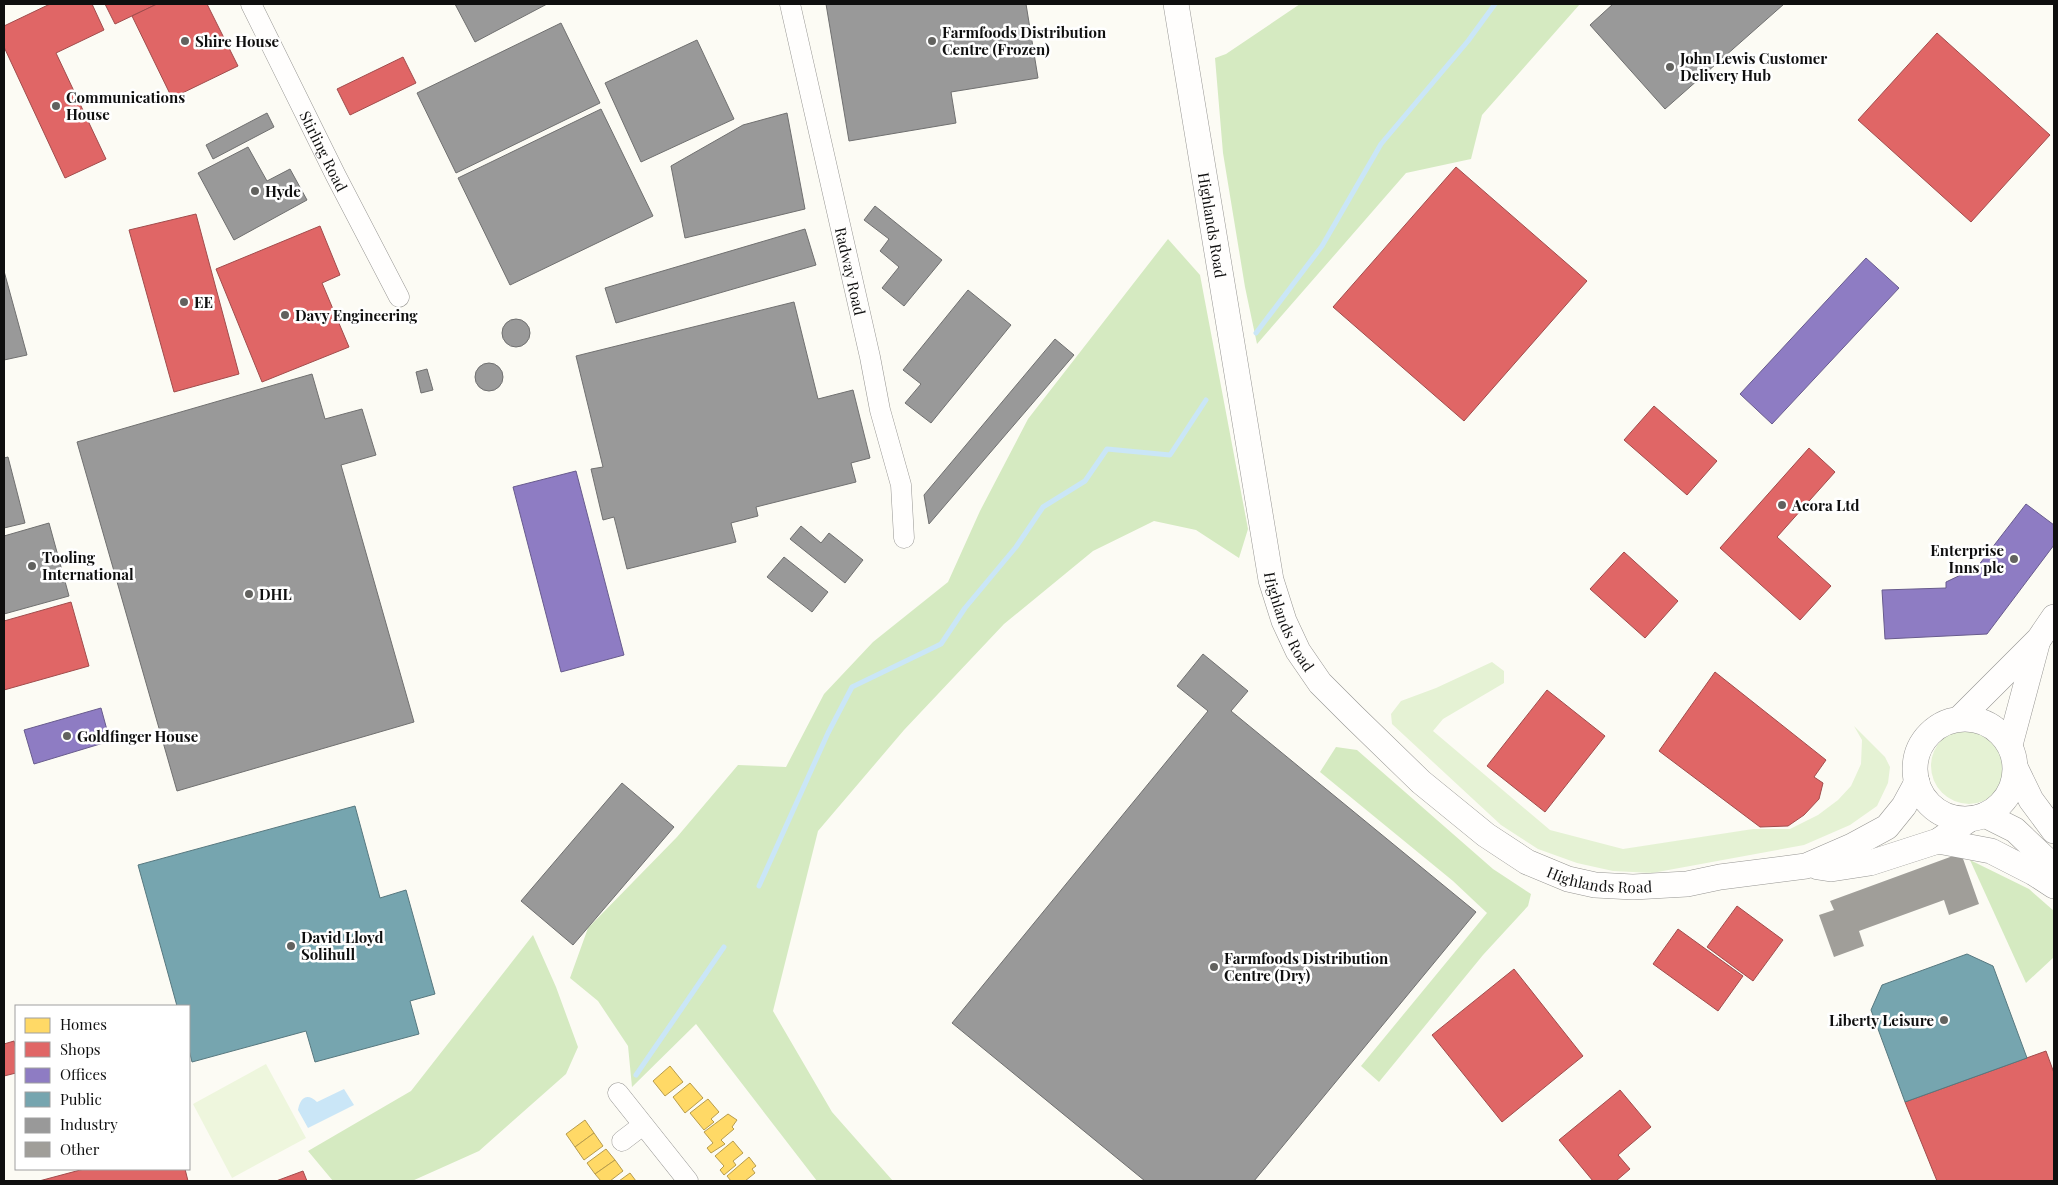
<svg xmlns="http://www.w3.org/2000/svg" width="2058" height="1185" font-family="'Playfair Display',serif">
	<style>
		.green { fill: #e5f2d4 }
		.forest { fill: #d5eac1 }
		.pitch { fill: #eef6dd }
		.water { fill: #cae6f7 }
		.homes { fill: #ffd966; stroke: #b79c4c }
		.shops { fill: #e06666; stroke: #a14c4c }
		.offices { fill: #8e7cc3; stroke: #685b8d }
		.public { fill: #76a5af; stroke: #57787f }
		.industry { fill: #999; stroke: #707070 }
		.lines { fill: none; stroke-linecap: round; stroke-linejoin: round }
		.stream { stroke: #cae6f7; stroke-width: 5 }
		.building { fill: #a09e99 }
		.minor-casing { stroke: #969592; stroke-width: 21 }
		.tertiary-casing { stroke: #969592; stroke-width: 26 }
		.minor { stroke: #fffefd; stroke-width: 20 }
		.tertiary { stroke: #fffefd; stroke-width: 25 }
		.poi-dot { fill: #62625f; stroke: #fff; stroke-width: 2 }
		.labels { text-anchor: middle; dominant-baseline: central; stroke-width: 5; stroke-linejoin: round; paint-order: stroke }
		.poi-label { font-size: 15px; font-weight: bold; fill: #0f0f0f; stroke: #fff; text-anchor: start }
		.street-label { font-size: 15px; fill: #0f0f0f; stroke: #fff }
	</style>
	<rect width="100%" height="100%" fill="#fcfbf4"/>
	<g class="green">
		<polygon points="1492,662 1504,671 1504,683 1443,719 1433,731 1550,830 1623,849 1753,829 1790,829 1818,815 1838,800 1851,786 1861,764 1862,740 1854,726 1885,757 1890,767 1888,783 1877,806 1850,825 1804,845 1652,873 1613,871 1577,863 1538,849 1501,825 1392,724 1391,714 1401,701 1436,688"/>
		<circle cx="1969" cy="766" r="38"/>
	</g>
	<g class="forest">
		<polygon points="1300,4 1580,4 1482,115 1471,159 1406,173 1257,344 1245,287 1223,153 1215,58 1226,54"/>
		<polygon points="1168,239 1200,275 1248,529 1239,558 1196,530 1154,521 1093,551 1004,624 904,730 818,831 773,1011 832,1112 893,1181 817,1181 696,1024 632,1087 628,1046 598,1001 570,978 588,928 677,837 738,765 786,767 824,694 873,642 948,582 980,511 1028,419"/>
		<polygon points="1336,747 1357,750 1493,869 1531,894 1528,906 1483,955 1379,1082 1361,1066 1487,913 1453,881 1320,772"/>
		<polygon points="1970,860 2029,889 2054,911 2054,957 2026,983"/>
		<polygon points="533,935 556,987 578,1047 566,1074 479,1151 412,1181 333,1181 308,1151 411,1091"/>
	</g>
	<polygon class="pitch" points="266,1064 306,1138 232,1178 193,1104"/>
	<path class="water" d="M344,1089L354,1105L308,1128L298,1110C300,1098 307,1092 317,1102Z"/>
	<g class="homes">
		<polygon points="670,1066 683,1082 665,1096 653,1081"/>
		<polygon points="690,1083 703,1098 685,1113 673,1097"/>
		<polygon points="708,1099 719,1112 711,1119 714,1122 704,1130 690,1113"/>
		<polygon points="728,1114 737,1120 732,1127 734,1129 721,1140 725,1144 711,1153 707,1148 713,1143 704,1132"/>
		<polygon points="585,1120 594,1133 575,1147 566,1134"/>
		<polygon points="594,1133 603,1146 584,1160 575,1147"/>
		<polygon points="733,1141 743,1153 733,1161 736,1165 724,1175 720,1170 724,1166 715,1156"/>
		<polygon points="606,1149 615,1160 595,1174 587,1163"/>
		<polygon points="749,1157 756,1166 752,1169 755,1173 745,1181 731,1181 727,1176"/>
		<polygon points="615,1160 623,1171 610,1181 601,1181 595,1174"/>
		<polygon points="630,1173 636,1181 619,1181"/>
	</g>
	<g class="shops">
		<polygon points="50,4 92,4 104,30 56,53 106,159 65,178 4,47 4,26"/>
		<polygon points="105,4 157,4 115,24"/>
		<polygon points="157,4 207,4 238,66 172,98 132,16"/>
		<polygon points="1937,33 2050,135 1971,222 1858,120"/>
		<polygon points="403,57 416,83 350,115 337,89"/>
		<polygon points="1456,167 1587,281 1464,421 1333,307"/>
		<polygon points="196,214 239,374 174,392 129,230"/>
		<polygon points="320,226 340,275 322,283 349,347 262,382 216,269"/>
		<polygon points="1654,406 1717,461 1687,495 1624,440"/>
		<polygon points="1809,448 1835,472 1777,537 1831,586 1800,620 1720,548"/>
		<polygon points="1624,552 1678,601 1645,638 1590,589"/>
		<polygon points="71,602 89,666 4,690 4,621"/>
		<polygon points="1715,672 1826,760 1814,777 1823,783 1819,799 1804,815 1788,826 1760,827 1659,751"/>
		<polygon points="1547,690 1605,736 1545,812 1487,766"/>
		<polygon points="1737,906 1783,940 1753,981 1707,947"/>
		<polygon points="1678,929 1743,976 1718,1011 1653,964"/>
		<polygon points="1514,969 1583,1056 1502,1122 1432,1035"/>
		<polygon points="14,1041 16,1049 16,1073 4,1076 4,1044"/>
		<polygon points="2046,1051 2054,1073 2054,1181 1937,1181 1905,1102"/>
		<polygon points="1620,1090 1651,1127 1618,1155 1630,1169 1616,1181 1593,1181 1559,1140"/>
		<polygon points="84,1169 185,1169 188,1181 39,1181"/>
		<polygon points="303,1171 307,1181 276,1181"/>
	</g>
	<g class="offices">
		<polygon points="1866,258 1899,288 1772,424 1740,394"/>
		<polygon points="576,471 624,655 561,672 513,487"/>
		<polygon points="2026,504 2054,525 2054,545 1987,634 1885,639 1882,590 1946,588 1946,582 1967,572 1971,575"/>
		<polygon points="101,708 110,741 34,764 24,730"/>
	</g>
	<g class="public">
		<polygon points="355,806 380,898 406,890 435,994 410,1001 419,1034 315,1062 306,1031 192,1062 189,1050 189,1006 177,1006 138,865"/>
		<polygon points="1967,954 1993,966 2027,1058 1905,1102 1871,1010 1882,985"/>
	</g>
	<g class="industry">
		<polygon points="455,4 547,4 475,42"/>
		<polygon points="826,4 1026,4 1038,78 951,92 956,123 849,141"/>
		<polygon points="1613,4 1784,4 1665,109 1590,25"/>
		<polygon points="561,23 600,103 456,173 417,93"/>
		<polygon points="697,40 734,119 641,162 605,83"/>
		<polygon points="601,109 653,216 510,285 458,178"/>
		<polygon points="267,113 274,127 213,159 206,145"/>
		<polygon points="787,113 805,209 685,238 671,166 743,125"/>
		<polygon points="248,147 267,181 290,169 307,200 234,240 198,173"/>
		<polygon points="875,206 942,260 904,306 882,288 899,267 880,251 889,239 864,220"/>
		<polygon points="805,229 816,265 616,323 605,288"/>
		<polygon points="4,271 27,355 4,360"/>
		<polygon points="968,290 1011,325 931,423 905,403 921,384 903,370"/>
		<polygon points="794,302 818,399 853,390 870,458 851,463 856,482 756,507 758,516 731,523 736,542 627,569 614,517 603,520 591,469 603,467 576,356"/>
		<circle cx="516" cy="333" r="14"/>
		<polygon points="1055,339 1074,355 929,524 924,495"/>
		<circle cx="489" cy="377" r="14"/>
		<polygon points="427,369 433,390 421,393 416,372"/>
		<polygon points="312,374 325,419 362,409 376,455 341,465 414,722 177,791 77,442"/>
		<polygon points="8,457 25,523 4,528 4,458"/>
		<polygon points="49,523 69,596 4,614 4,536"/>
		<polygon points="801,526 821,543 829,533 863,560 845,583 790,539"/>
		<polygon points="784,557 828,592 812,612 767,577"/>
		<polygon points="1203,654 1248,691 1231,711 1476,912 1254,1181 1145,1181 952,1023 1208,711 1177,686"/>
		<polygon points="622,783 674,827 573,945 521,901"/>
	</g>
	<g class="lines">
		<g class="stream">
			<polyline points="1256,333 1322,246 1381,144 1468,41 1495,4"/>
			<polyline points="759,886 828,733 852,687 941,644 965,608 1016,547 1043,507 1085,481 1107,449 1170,455 1206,400"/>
			<polyline points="636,1075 724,947"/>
		</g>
	</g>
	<polygon class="building" points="1961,853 1979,904 1949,915 1944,900 1859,931 1864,946 1834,957 1819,915 1834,910 1830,901"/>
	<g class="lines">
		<g class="minor-casing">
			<g id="minor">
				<path id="s1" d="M251,4L336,176L399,297"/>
				<path id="s2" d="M790,4L870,357L880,410L901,485L904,538"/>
				<polyline points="618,1093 688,1181"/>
				<polyline points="622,1141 643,1125"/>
			</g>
		</g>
		<g class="tertiary-casing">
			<g id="tertiary">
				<path id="s3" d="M1176,4L1271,580L1284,621L1298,651L1320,683L1353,716L1421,782L1486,835L1527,862L1568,879L1595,885L1633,887L1687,884L1720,877L1806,866L1852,846L1887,827L1904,806L1917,782"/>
				<polyline points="1960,718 2039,639 2054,617"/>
				<circle cx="1965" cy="769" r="50"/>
				<polyline points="2010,745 2037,644"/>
				<polyline points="2016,769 2031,800 2054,831"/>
				<polyline points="1985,815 2015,830 2054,867"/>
				<polyline points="1938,841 1991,851 2034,873 2054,886"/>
				<polyline points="1818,867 1831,869 1870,863 1938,841 1970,819"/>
			</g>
		</g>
		<use href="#minor" class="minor"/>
		<use href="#tertiary" class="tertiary"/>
	</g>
	<g class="poi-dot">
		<circle cx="185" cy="41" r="5"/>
		<circle cx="932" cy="41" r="5"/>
		<circle cx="1670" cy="67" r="5"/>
		<circle cx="56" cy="106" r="5"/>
		<circle cx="255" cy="191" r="5"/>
		<circle cx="184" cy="302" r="5"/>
		<circle cx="285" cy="315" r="5"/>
		<circle cx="1782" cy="505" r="5"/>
		<circle cx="2014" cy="559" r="5"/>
		<circle cx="32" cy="566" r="5"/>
		<circle cx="249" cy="594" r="5"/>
		<circle cx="67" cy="736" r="5"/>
		<circle cx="291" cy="946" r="5"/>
		<circle cx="1214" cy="967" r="5"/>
		<circle cx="1944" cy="1020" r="5"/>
	</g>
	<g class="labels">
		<g class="poi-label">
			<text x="942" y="32">Farmfoods Distribution<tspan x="942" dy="17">Centre (Frozen)</tspan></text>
			<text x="195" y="41">Shire House</text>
			<text x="1680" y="58">John Lewis Customer<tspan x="1680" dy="17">Delivery Hub</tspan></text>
			<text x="66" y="97">Communications<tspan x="66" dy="17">House</tspan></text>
			<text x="265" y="191">Hyde</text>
			<text x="194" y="302">EE</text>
			<text x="295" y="315">Davy Engineering</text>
			<text x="1792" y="505">Acora Ltd</text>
			<text x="2004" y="550" text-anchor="end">Enterprise<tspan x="2004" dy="17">Inns plc</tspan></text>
			<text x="42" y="557">Tooling<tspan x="42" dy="17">International</tspan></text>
			<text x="259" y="594">DHL</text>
			<text x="77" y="736">Goldfinger House</text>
			<text x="301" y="937">David Lloyd<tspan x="301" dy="17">Solihull</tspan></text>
			<text x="1224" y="958">Farmfoods Distribution<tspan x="1224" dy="17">Centre (Dry)</tspan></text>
			<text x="1934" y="1020" text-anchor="end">Liberty Leisure</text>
		</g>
		<g class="street-label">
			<text stroke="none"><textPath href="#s1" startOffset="164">Stirling Road</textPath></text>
			<text stroke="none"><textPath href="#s3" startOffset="224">Highlands Road</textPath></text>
			<text stroke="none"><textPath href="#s2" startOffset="274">Radway Road</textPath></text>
			<text stroke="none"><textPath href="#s3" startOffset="629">Highlands Road</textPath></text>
			<text stroke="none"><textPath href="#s3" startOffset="1049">Highlands Road</textPath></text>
		</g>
	</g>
	<rect width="2058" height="1185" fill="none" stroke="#0f0f0f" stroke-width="10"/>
	<rect x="15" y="1005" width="175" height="165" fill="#ffffff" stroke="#9f9f9f"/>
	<rect x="25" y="1018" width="25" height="15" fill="#ffd966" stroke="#9f9f9f"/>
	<text x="60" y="1030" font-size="15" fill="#0f0f0f">Homes</text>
	<rect x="25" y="1042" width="25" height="15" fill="#e06666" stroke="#9f9f9f"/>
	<text x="60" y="1055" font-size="15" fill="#0f0f0f">Shops</text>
	<rect x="25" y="1068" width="25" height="15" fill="#8e7cc3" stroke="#9f9f9f"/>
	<text x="60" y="1080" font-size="15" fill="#0f0f0f">Offices</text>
	<rect x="25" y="1092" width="25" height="15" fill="#76a5af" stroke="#9f9f9f"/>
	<text x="60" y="1105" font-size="15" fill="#0f0f0f">Public</text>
	<rect x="25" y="1118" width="25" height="15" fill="#999999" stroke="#9f9f9f"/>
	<text x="60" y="1130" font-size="15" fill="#0f0f0f">Industry</text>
	<rect x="25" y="1142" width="25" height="15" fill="#a09e99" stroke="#9f9f9f"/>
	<text x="60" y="1155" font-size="15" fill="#0f0f0f">Other</text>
</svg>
